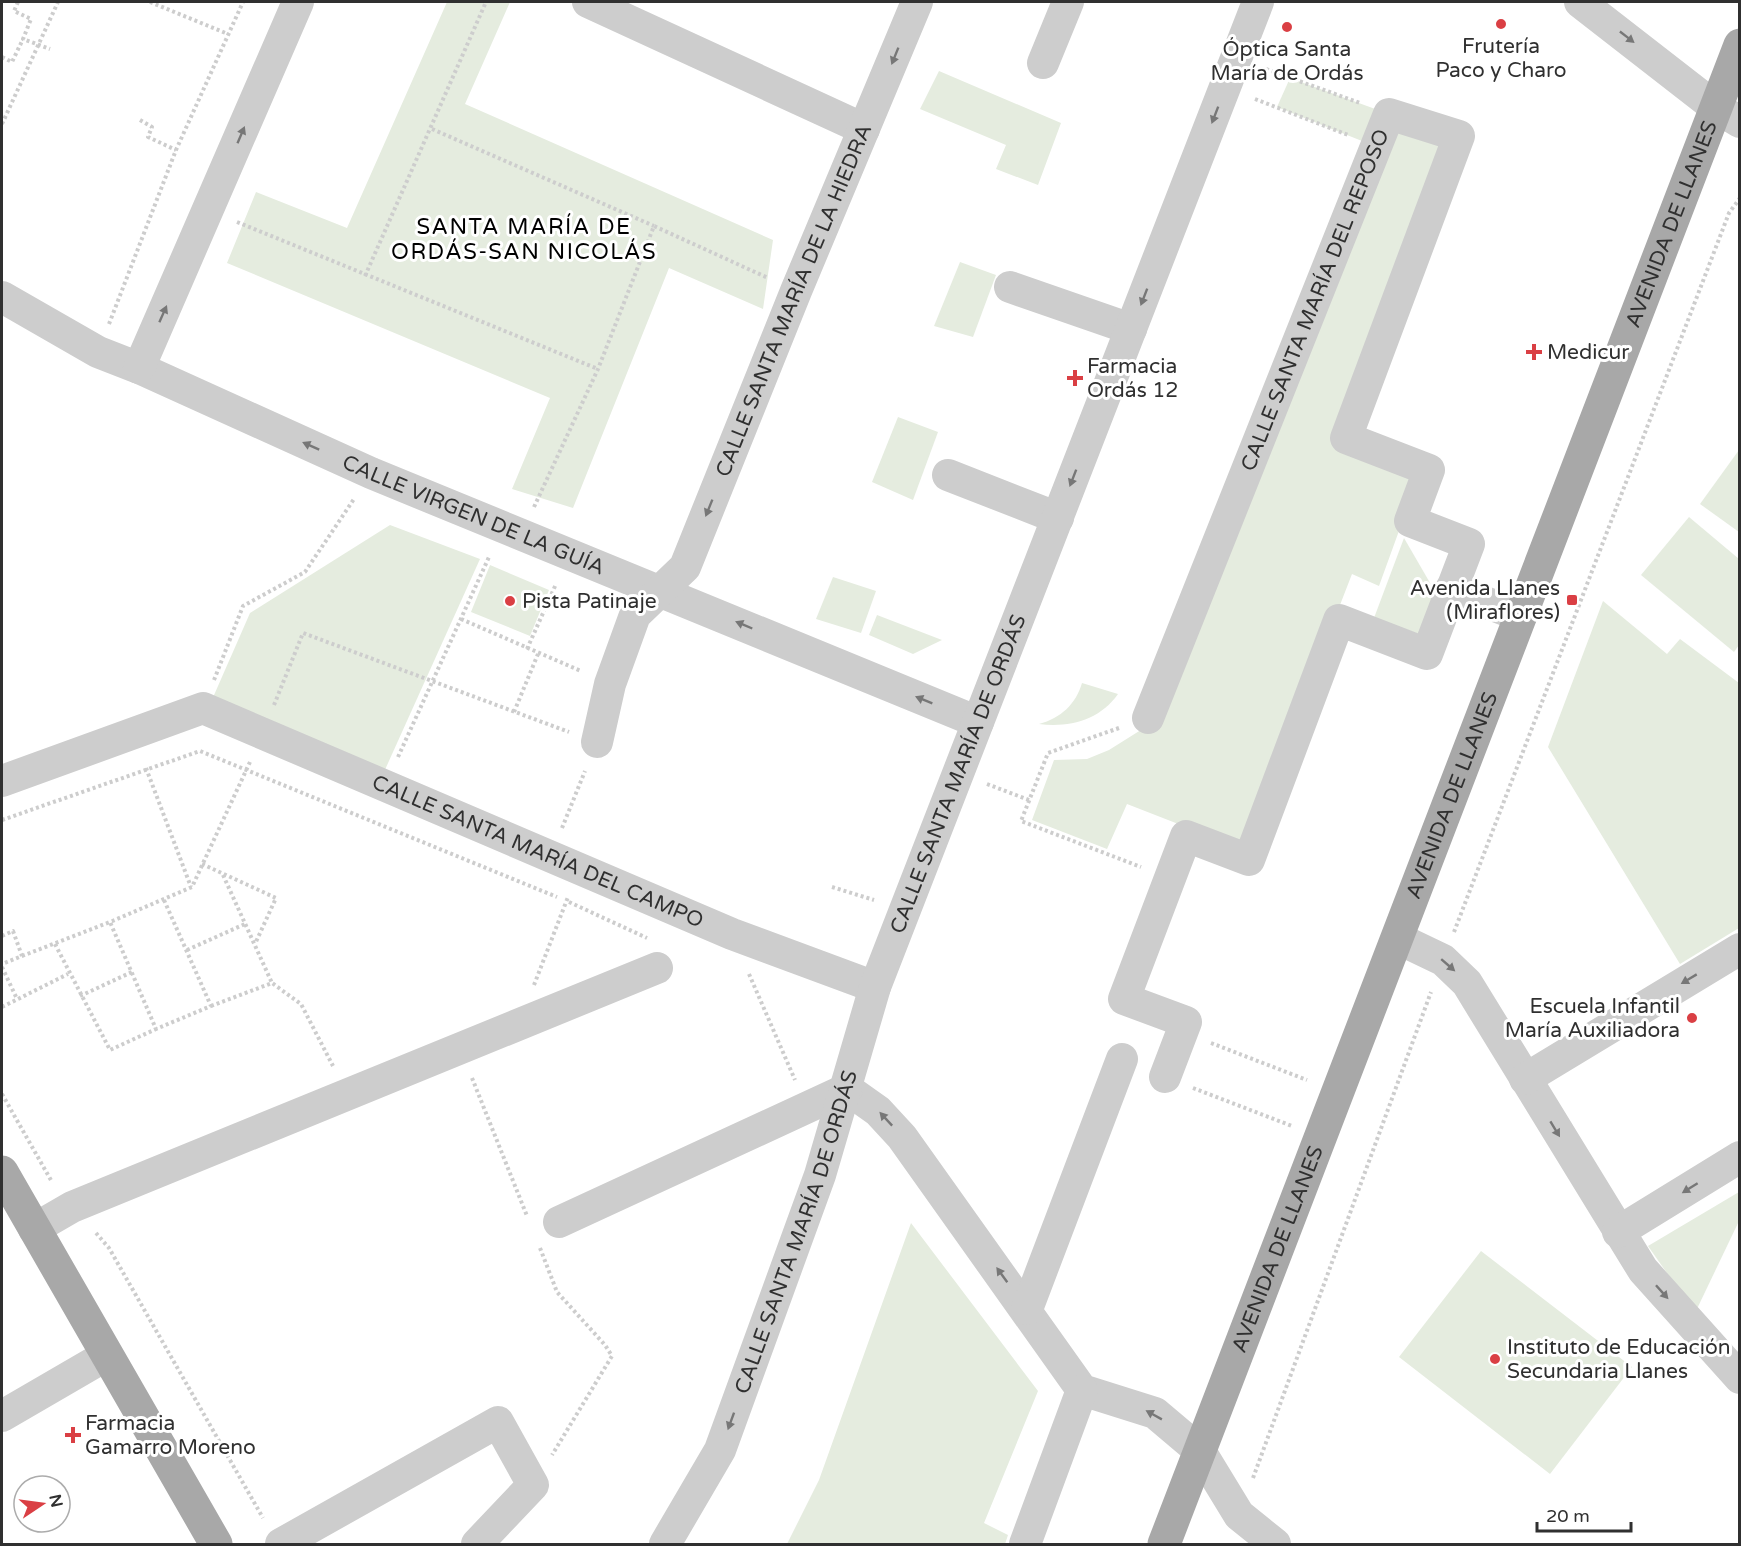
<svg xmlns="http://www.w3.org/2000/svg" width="1741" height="1546" font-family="'Varela Round',sans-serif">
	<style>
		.green { fill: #e5ecdf }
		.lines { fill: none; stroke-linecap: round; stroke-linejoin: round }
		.path { stroke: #cdcdcd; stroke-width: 4; stroke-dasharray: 3 3; stroke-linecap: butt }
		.minor { stroke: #cdcdcd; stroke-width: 32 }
		.major { stroke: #a8a8a8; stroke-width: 33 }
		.oneway { fill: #777 }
		.poi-dot { fill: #da3f44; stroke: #fff; stroke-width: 2 }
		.labels { text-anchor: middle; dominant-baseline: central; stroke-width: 6; stroke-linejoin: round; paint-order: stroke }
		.poi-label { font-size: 21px; fill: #303030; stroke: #fff; text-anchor: start }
		.street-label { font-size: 21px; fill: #303030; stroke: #fff }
		.neighbourhood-label { font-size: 22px; letter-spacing: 1.5px; fill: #000; stroke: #fff }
	</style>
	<rect width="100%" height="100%" fill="#fff"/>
	<g class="green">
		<polygon points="447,2 510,2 465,104 773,240 763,309 669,268 573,508 512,489 550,398 227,263 256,192 347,228"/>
		<polygon points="939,71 1061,123 1038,185 996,169 1006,145 920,109"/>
		<polygon points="1290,78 1389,114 1377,147 1277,107"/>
		<polygon points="1392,122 1451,140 1340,437 1420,473 1379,586 1352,574 1245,850 1127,804 1107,849 1032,820 1054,760 1087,759 1109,750 1152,723"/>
		<polygon points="960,262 996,275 973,337 934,326"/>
		<polygon points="898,417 938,432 913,500 872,482"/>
		<polygon points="1739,450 1739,532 1700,504"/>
		<polygon points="1689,517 1739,559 1739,645 1734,652 1641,575"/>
		<polygon points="390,525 480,559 384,772 211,702 250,613"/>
		<polygon points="1404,538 1444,607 1433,639 1374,618"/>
		<polygon points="490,565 549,590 530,636 471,612"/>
		<polygon points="833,577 876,591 861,633 816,619"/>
		<polygon points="1603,601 1667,654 1680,639 1739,683 1739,928 1680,964 1548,747"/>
		<polygon points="877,615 942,640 913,654 869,635"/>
		<path d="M1082,683L1118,694C1100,720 1069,728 1039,724C1061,718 1076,704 1082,683Z"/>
		<polygon points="1739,1192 1739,1221 1695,1313 1648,1246"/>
		<polygon points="911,1223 1038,1391 984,1523 1008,1535 1005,1544 787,1544 819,1480"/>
		<polygon points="1481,1251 1632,1367 1550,1474 1399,1357"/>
	</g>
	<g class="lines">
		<g class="path">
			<polyline points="18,2 14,11 31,19 23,39 50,49"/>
			<polyline points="150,2 228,34"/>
			<polyline points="2,57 12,62 23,39"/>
			<polyline points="1266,69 1360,103"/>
			<polyline points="1255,99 1348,135"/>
			<polyline points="140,120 152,127 148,137 176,150"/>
			<polyline points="2,124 58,2"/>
			<polyline points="432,129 654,226"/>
			<polyline points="237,222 598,369"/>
			<polyline points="365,276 486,2"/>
			<polyline points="109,324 176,150 243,2"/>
			<polyline points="534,507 598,369 654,226 768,278"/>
			<polyline points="461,619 581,671"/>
			<polyline points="527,649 556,584"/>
			<polyline points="214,680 243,606 305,572 354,499"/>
			<polyline points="274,705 303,633 569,732"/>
			<polyline points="514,712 538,654"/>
			<polyline points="1119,728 1048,753 1021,821 1141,867"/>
			<polyline points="398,757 489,557"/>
			<polyline points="146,768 191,887"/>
			<polyline points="987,784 1029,800"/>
			<polyline points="2,820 200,751 557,897"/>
			<polyline points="562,828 585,771"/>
			<polyline points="202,864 276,898 255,944"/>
			<polyline points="223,875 272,983"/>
			<polyline points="832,887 874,900"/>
			<polyline points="164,900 211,1006 156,1029 110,922 192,887 250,762"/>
			<polyline points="569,902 647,938"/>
			<polyline points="1454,932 1729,213 1740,198"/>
			<polyline points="2,936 13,931 22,956 2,964"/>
			<polyline points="55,944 110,1050 156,1029"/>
			<polyline points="187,950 245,924"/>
			<polyline points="22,956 110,922"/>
			<polyline points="2,967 17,999"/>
			<polyline points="749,974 795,1080"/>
			<polyline points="534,985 568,897"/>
			<polyline points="80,996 132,972"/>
			<polyline points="211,1006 272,983 301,1004 333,1066"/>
			<polyline points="2,1007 68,974"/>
			<polyline points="1211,1043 1307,1080"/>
			<polyline points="472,1078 527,1216"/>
			<polyline points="1193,1088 1292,1126"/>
			<polyline points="2,1094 52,1182"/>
			<polyline points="96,1233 109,1248 263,1518"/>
			<polyline points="540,1248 557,1292 605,1345 612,1356 552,1455"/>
			<polyline points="1253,1478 1431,992"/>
		</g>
		<g class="minor">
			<polyline points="588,2 864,129"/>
			<polyline points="1580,2 1715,107 1740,122"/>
			<polyline points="1043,63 1068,2"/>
			<polyline points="1010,287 1131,329"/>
			<path id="s1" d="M2,297L98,352L139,368L371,473L978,722"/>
			<polyline points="139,368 298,2"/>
			<polyline points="948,475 1058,518"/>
			<polyline points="1451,589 1521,616"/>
			<path id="s2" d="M1148,718L1389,114L1459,136L1346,438L1429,470L1410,521L1469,544L1427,654L1339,620L1249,860L1186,836L1124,999L1186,1022L1165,1077"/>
			<path id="s3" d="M597,742L610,684L635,615L685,567L796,291L917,2"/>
			<path id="s4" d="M2,781L203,708L732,934L875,987"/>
			<polyline points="1397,938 1443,960 1467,983 1643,1270 1740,1378"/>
			<polyline points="1525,1079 1740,949"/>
			<polyline points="847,1089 878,1111 902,1137 1082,1390 1155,1413 1200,1451 1239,1515 1275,1544"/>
			<polyline points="559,1222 847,1089"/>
			<polyline points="34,1229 72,1207 657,968"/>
			<polyline points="1618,1232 1740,1157"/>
			<polyline points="1027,1309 1122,1059"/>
			<polyline points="2,1416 107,1355"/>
			<polyline points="281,1544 498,1422 533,1485 477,1544"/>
			<path id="s5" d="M665,1544L720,1450L820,1175L875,987L1258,2"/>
			<polyline points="1025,1544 1082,1390"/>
		</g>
		<g class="major">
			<polyline points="2,1172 216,1544"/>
			<path id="s6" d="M1164,1544L1740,45"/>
		</g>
	</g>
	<defs><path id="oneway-solid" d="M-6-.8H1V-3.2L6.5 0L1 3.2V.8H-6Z" transform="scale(1.5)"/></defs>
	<g class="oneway">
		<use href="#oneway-solid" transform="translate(1627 37) rotate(38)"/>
		<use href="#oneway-solid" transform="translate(895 56) rotate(112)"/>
		<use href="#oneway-solid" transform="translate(1215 115) rotate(111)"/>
		<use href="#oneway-solid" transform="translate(241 135) rotate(-67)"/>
		<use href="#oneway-solid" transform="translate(1144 297) rotate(111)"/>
		<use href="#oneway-solid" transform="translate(163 314) rotate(-66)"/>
		<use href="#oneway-solid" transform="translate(311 446) rotate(-156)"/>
		<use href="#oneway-solid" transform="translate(1073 478) rotate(111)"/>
		<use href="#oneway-solid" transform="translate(709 508) rotate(112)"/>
		<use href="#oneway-solid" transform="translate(744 625) rotate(-157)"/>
		<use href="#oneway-solid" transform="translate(924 700) rotate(-158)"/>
		<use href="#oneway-solid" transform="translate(1448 965) rotate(41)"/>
		<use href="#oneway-solid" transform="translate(1689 979) rotate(149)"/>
		<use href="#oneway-solid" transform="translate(886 1119) rotate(-133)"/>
		<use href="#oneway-solid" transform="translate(1555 1129) rotate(59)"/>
		<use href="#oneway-solid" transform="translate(1690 1188) rotate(148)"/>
		<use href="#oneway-solid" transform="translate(1002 1275) rotate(-126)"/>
		<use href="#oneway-solid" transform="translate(1662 1292) rotate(48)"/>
		<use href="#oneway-solid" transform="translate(1154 1415) rotate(-151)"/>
		<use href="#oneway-solid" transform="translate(731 1421) rotate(110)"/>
	</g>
	<g class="poi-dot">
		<circle cx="1501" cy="24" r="6"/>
		<circle cx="1287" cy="27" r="6"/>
		<path d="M1531 343h6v6h6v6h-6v6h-6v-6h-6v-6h6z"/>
		<path d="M1072 369h6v6h6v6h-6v6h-6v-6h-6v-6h6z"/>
		<rect x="1566" y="594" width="12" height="12" rx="3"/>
		<circle cx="510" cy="601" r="6"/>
		<circle cx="1692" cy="1018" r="6"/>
		<circle cx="1495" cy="1359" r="6"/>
		<path d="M70 1426h6v6h6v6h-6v6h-6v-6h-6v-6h6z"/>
	</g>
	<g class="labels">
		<g class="poi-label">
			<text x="1501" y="46" text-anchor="middle">Frutería<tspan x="1501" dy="24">Paco y Charo</tspan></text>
			<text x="1287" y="49" text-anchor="middle">Óptica Santa<tspan x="1287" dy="24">María de Ordás</tspan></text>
			<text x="1547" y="352">Medicur</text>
			<text x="1087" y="366">Farmacia<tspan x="1087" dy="24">Ordás 12</tspan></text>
			<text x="1560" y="588" text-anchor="end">Avenida Llanes<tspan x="1560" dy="24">(Miraflores)</tspan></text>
			<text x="522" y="601">Pista Patinaje</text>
			<text x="1680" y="1006" text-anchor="end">Escuela Infantil<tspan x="1680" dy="24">María Auxiliadora</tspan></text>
			<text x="1507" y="1347">Instituto de Educación<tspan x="1507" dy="24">Secundaria Llanes</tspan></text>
			<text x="85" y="1423">Farmacia<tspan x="85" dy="24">Gamarro Moreno</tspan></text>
		</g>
		<g class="street-label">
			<text stroke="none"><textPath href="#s6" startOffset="1414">AVENIDA DE LLANES</textPath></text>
			<text stroke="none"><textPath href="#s3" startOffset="490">CALLE SANTA MARÍA DE LA HIEDRA</textPath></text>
			<text stroke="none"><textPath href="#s2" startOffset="450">CALLE SANTA MARÍA DEL REPOSO</textPath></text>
			<text stroke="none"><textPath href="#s1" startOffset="520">CALLE VIRGEN DE LA GUÍA</textPath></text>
			<text stroke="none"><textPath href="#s5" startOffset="826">CALLE SANTA MARÍA DE ORDÁS</textPath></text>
			<text stroke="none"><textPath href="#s6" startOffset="802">AVENIDA DE LLANES</textPath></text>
			<text stroke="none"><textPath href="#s4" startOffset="578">CALLE SANTA MARÍA DEL CAMPO</textPath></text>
			<text stroke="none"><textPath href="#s5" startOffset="340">CALLE SANTA MARÍA DE ORDÁS</textPath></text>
			<text stroke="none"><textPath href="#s6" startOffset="316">AVENIDA DE LLANES</textPath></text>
		</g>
		<g class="neighbourhood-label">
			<text x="524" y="227">SANTA MARÍA DE<tspan x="524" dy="25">ORDÁS-SAN NICOLÁS</tspan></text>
		</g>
	</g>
	<rect width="1741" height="1546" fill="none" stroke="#303030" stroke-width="6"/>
	<g transform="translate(42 1504) rotate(77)"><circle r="28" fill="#ffffff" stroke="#acacac" stroke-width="1.5"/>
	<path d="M0-4.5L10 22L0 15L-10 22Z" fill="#da3f44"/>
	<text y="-9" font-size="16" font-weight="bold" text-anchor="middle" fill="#303030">N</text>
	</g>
	<path d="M1537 1522v9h94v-9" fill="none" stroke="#303030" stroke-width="3"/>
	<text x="1546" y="1522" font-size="18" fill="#303030" stroke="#ffffff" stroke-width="4.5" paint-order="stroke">20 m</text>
</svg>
